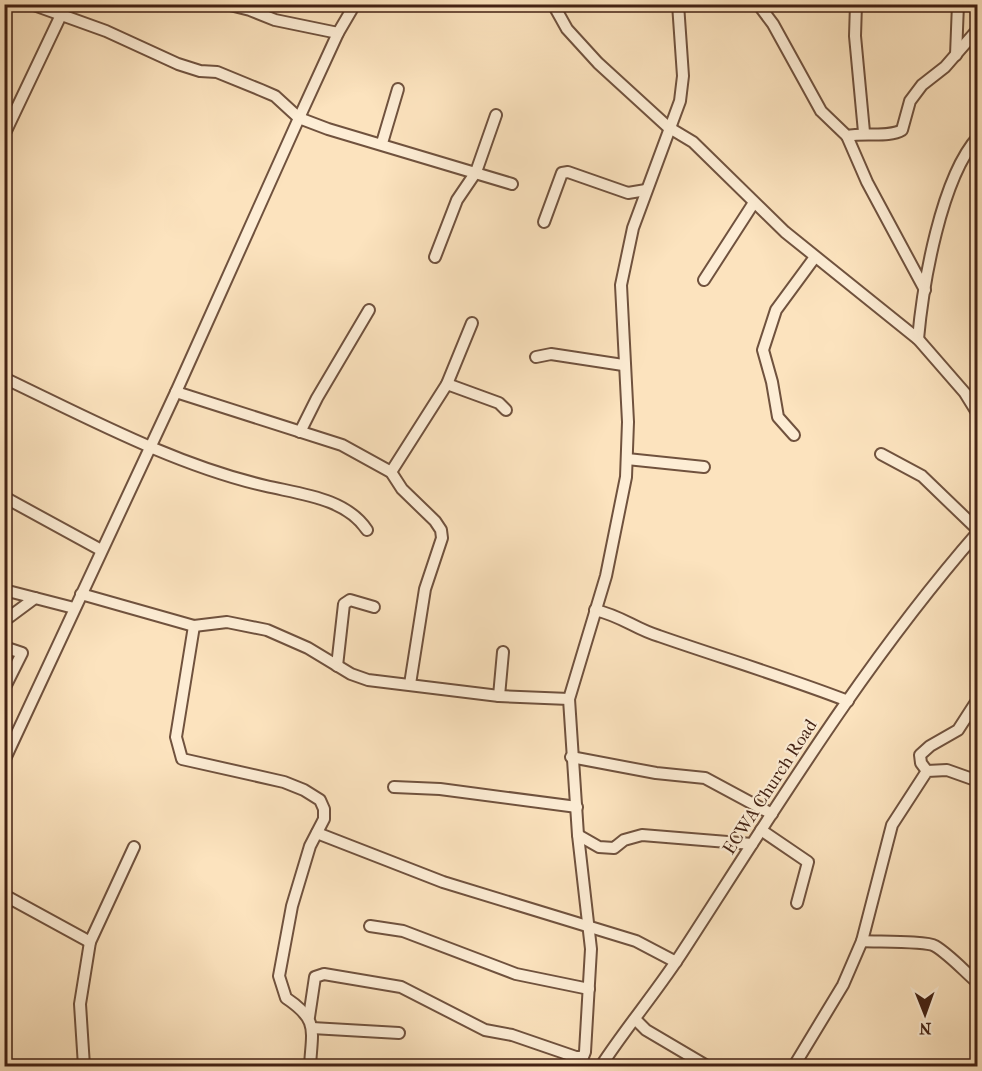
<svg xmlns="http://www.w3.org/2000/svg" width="982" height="1071" font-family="'IM FELL French Canon',serif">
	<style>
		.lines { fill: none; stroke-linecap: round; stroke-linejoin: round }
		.minor-casing { stroke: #70523e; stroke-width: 14 }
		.minor { stroke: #fdedd5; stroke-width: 10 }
		.labels { text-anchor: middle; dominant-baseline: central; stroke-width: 4.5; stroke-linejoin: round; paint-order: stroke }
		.street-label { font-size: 18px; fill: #422113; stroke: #fdedd5 }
	</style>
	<rect width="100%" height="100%" fill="#fce3be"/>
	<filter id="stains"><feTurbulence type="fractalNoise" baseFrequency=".00333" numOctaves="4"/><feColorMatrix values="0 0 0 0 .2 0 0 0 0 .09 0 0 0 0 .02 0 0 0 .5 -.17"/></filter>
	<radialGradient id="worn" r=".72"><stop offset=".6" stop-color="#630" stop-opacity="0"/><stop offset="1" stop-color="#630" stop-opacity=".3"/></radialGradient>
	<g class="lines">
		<g class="minor-casing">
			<g id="minor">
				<polyline points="31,4 106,31 178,64 200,71 217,72 261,90 275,96 299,118 328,129 512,184"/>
				<polyline points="226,4 250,10 275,20 338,33"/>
				<polyline points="553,4 567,29 598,63 668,127 693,142 785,232 918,339 965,393 978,414"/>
				<polyline points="758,4 773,24 821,111 847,136"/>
				<polyline points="856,4 855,36 864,132"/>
				<polyline points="956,55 958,4"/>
				<polyline points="4,135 61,15"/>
				<polyline points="382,143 398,89"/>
				<polyline points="544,222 562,173 568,172 628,193 646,190"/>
				<polyline points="435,257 457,200 476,172 496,115"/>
				<polyline points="704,280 753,204"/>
				<path d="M925,290L867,182L847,136C864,132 889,138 902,130L910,101L922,85L945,67L978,29"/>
				<path d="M918,339C923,284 941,178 978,137"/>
				<polyline points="536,357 551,354 623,365"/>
				<path d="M4,378C88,418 175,465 266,486C300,494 346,498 367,530"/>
				<polyline points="447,384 499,403 506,410"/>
				<polyline points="176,392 342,445 391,472 402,489 435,521 441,530 442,538 425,589 410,684"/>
				<polyline points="300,432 317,398 369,310"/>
				<polyline points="794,435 778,417 772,382 763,350 776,310 815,257"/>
				<polyline points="881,454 922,476 978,530"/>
				<polyline points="627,459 704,467"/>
				<polyline points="391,472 447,384 472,323"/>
				<polyline points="4,497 101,550"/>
				<polyline points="4,590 74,608"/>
				<polyline points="81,594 194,626 227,622 267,630 308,648 351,674 368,680 499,696 569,699"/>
				<path d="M595,610C622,616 635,629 659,636C722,658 786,677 848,701"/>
				<polyline points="4,621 35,598"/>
				<path d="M194,626L176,737L182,759L284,782L304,790L320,800L324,809V819L310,846L292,906L279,976L286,998C319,1020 312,1030 310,1066"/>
				<polyline points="4,647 22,653 4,689"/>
				<polyline points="337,666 344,604 350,600 374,607"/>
				<polyline points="499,696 503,652"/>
				<polyline points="571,757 656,773 705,778 772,814"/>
				<polyline points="4,761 176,392 299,118 338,33 355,4"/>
				<polyline points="927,771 921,763 920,755 930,746 958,730 978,699"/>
				<polyline points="394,787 440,789 577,807"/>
				<polyline points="761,830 808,862 797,903"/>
				<polyline points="317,833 443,882 636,941 676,962"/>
				<polyline points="578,835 599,847 614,848 624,840 642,835 752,844"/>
				<polyline points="4,895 90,942"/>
				<polyline points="370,926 403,931 516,974 589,989"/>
				<path d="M862,941C876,942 927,941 935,946C950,955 964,971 978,983"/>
				<polyline points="309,1017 315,977 324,974 401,987 485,1030 512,1035 576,1057 583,1057 585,1052 591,949 578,835 569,699 606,576 626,477 628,422 621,285 633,228 680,101 683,76 678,4"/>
				<polyline points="635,1019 646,1030 707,1066"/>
				<polyline points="312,1028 399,1033"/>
				<polyline points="84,1066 80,1004 90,942 134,847"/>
				<path d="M601,1066C627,1026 659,989 685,948C777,806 866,660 978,532"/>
				<polyline points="794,1066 843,985 862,941 892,825 927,771 947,770 978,781"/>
			</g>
		</g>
		<use href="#minor" class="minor"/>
	</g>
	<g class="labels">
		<g class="street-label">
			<text transform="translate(770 787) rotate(-57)">ECWA Church Road</text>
		</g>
	</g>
	<rect width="982" height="1071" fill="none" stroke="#fce3be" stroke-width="24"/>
	<rect x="6" y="6" width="970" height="1059" fill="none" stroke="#422113" stroke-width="3"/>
	<rect x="12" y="12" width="958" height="1047" fill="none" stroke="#422113" stroke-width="1.5"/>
	<g transform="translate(925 1014) rotate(179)" stroke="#fdedd5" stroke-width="4.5" paint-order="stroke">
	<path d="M0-4.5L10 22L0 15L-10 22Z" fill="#422113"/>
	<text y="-9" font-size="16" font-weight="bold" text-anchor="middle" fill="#422113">N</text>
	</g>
	<rect width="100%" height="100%" filter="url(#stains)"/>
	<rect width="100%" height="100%" fill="url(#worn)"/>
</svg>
